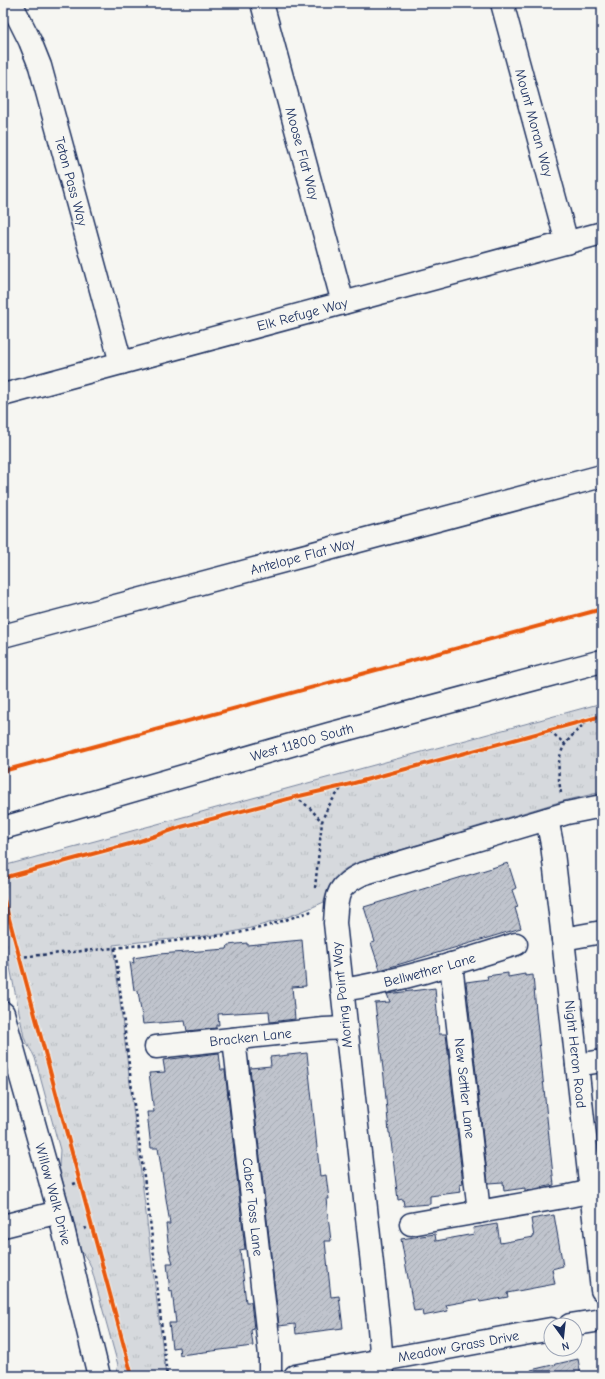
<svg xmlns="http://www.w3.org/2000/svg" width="605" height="1379" font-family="'Comic Neue',sans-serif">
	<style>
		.grass { fill: url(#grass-tufts); stroke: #78849e }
		.building { fill: url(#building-hatch); stroke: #1b2f5e }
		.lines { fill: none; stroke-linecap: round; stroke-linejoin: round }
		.minor-casing { stroke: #1b2f5e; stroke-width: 25 }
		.major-casing { stroke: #1b2f5e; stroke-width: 25 }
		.path { stroke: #1b2f5e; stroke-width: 2.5; stroke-dasharray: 3 3; stroke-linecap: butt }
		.minor { stroke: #f6f6f2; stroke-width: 22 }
		.major { stroke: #f6f6f2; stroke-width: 22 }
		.cycleway-casing { stroke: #f6f6f2; stroke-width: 6 }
		.cycleway { stroke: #e8590c; stroke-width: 4 }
		.labels { text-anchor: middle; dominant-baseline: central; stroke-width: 4; stroke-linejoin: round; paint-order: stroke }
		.street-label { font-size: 14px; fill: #1b2f5e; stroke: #f6f6f2 }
	</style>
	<defs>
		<pattern id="grass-tufts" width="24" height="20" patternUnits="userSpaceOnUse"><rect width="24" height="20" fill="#d6d9dd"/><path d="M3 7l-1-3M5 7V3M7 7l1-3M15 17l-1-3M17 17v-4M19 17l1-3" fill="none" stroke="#b7bbc0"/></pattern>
		<pattern id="building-hatch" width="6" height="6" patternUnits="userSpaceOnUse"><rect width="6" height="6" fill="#c0c4cd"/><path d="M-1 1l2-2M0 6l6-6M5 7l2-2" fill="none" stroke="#a4a9b2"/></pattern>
	</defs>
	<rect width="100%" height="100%" fill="#f6f6f2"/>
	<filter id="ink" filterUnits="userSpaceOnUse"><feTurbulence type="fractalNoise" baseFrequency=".025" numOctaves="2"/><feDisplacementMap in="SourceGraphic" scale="8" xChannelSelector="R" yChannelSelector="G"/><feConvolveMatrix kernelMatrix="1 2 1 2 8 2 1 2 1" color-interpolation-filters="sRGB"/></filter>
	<g filter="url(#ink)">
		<path class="grass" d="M602,703V792L559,802L354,864C336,873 328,882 324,902C292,917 257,928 222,934C186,939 149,940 113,945L166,1376H115L118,1365L91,1267L89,1262L81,1251L59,1167L60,1150L35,1058C32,1050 26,1045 24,1037L10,967L3,942V866Z"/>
		<g class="building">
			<polygon points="508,863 516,888 512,890 518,907 515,908 521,928 380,970 371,943 375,942 364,907"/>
			<polygon points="302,940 306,986 292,987 295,1019 270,1022 269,1011 218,1014 219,1025 216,1025 216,1028 187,1031 185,1021 143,1024 138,991 134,990 130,962 134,963 133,958 159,954 227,949 228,945 247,943 247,945"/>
			<polygon points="508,973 508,977 525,974 525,976 533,975 536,1012 554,1185 525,1191 525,1188 504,1191 503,1182 488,1183 466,982 488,979 487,976"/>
			<polygon points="435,988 439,1034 446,1034 463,1184 460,1185 461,1192 430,1196 430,1204 404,1206 403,1199 398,1200 390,1133 389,1133 384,1077 375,1003 390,1002 387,994"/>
			<polygon points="219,1053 221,1070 225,1070 245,1249 240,1250 246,1302 251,1302 254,1329 251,1330 253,1346 180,1355 179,1347 172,1348 169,1323 176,1323 172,1291 170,1292 167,1263 173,1263 169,1250 166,1224 170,1224 158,1148 151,1148 147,1112 154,1112 149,1073 165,1072 163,1060"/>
			<polygon points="307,1053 320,1176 326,1175 329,1199 326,1199 331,1241 325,1241 331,1297 339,1296 343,1328 296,1334 295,1324 279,1326 250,1068 271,1066 270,1057"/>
			<polygon points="554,1215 563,1266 552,1269 555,1284 507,1293 508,1297 480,1302 479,1299 446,1305 448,1311 423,1316 422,1310 414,1311 401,1239 435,1234 436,1241 474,1234 473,1228 497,1224 500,1243 534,1237 531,1219"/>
			<polygon points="578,1359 581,1376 531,1376 531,1370"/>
		</g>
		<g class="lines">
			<g class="minor-casing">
				<g id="minor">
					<path id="s1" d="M11,3L30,41L40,66L121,363"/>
					<path id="s2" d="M262,3L343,303"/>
					<path id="s3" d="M502,3L567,243"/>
					<path id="s4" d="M3,395L602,233"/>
					<path id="s5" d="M3,636L602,476"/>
					<path id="s6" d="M547,819L552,844L563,939L602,1290"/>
					<polyline points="563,939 602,932"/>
					<path id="s7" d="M451,964L479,1212"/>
					<path id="s8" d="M342,990C401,981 459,962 516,944"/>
					<path id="s9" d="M3,1013L59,1212L99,1376"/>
					<path id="s10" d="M234,1039L270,1355V1376"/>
					<path id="s11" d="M156,1047L324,1029L346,1028"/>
					<polyline points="577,1065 602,1061"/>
					<polyline points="411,1224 569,1196 602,1189"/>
					<polyline points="3,1226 59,1212"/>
					<polyline points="570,1325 602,1320"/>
					<path id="s12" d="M295,1376L551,1329"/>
					<path d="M383,1376L379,1328L335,923C337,896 335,887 362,874L567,813L602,806"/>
				</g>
			</g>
			<g class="major-casing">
				<g id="major">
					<path id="s13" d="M3,828L329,734L602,661"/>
				</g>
			</g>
			<g class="path">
				<polyline points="550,731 565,744"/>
				<path d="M561,793C558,777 556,757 566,743C572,735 580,728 588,720"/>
				<polyline points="295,797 309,807 322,822"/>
				<path d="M315,888L322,822C326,807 334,798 343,786"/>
				<polyline points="115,948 132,1090 150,1220 167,1376"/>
				<polyline points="19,957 115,948 234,934 264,927 312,911"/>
				<polyline points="73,1184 80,1182"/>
				<polyline points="84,1229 92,1226"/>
			</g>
			<use href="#minor" class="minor"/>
			<use href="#major" class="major"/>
			<g class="cycleway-casing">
				<g id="cycleway">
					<polyline points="3,771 602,609"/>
					<polyline points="3,878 137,842 181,827 295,797 343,786 602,716"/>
					<polyline points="3,896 132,1376"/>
				</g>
			</g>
			<use href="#cycleway" class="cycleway"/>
		</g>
	</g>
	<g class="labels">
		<g class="street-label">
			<text stroke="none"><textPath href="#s3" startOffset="124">Mount Moran Way</textPath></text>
			<text stroke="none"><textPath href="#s2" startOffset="156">Moose Flat Way</textPath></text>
			<text stroke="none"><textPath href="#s1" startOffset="189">Teton Pass Way</textPath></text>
			<text stroke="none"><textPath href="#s4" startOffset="310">Elk Refuge Way</textPath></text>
			<text stroke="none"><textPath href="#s5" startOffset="310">Antelope Flat Way</textPath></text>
			<text stroke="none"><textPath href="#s13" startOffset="311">West 11800 South</textPath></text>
			<text stroke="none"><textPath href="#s8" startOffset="90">Bellwether Lane</textPath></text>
			<text transform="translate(342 995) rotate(-96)">Moring Point Way</text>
			<text stroke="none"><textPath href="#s11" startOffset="95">Bracken Lane</textPath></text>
			<text stroke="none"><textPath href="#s6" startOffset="237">Night Heron Road</textPath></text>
			<text stroke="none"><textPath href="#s7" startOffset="125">New Settler Lane</textPath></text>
			<text stroke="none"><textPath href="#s9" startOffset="188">Willow Walk Drive</textPath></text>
			<text stroke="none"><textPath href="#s10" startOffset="169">Caber Toss Lane</textPath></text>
			<text stroke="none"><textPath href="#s12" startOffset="166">Meadow Grass Drive</textPath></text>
		</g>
	</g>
	<rect width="605" height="1379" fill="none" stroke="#f6f6f2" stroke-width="16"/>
	<rect x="8" y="8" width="589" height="1363" fill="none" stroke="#1b2f5e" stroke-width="1.5" filter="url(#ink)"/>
	<g transform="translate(563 1337) rotate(165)"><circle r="19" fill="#f6f6f2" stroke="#9ea6b7"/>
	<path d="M0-3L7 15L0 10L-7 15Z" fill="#1b2f5e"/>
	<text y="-6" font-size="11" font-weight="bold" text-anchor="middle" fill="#1b2f5e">N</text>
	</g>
</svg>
